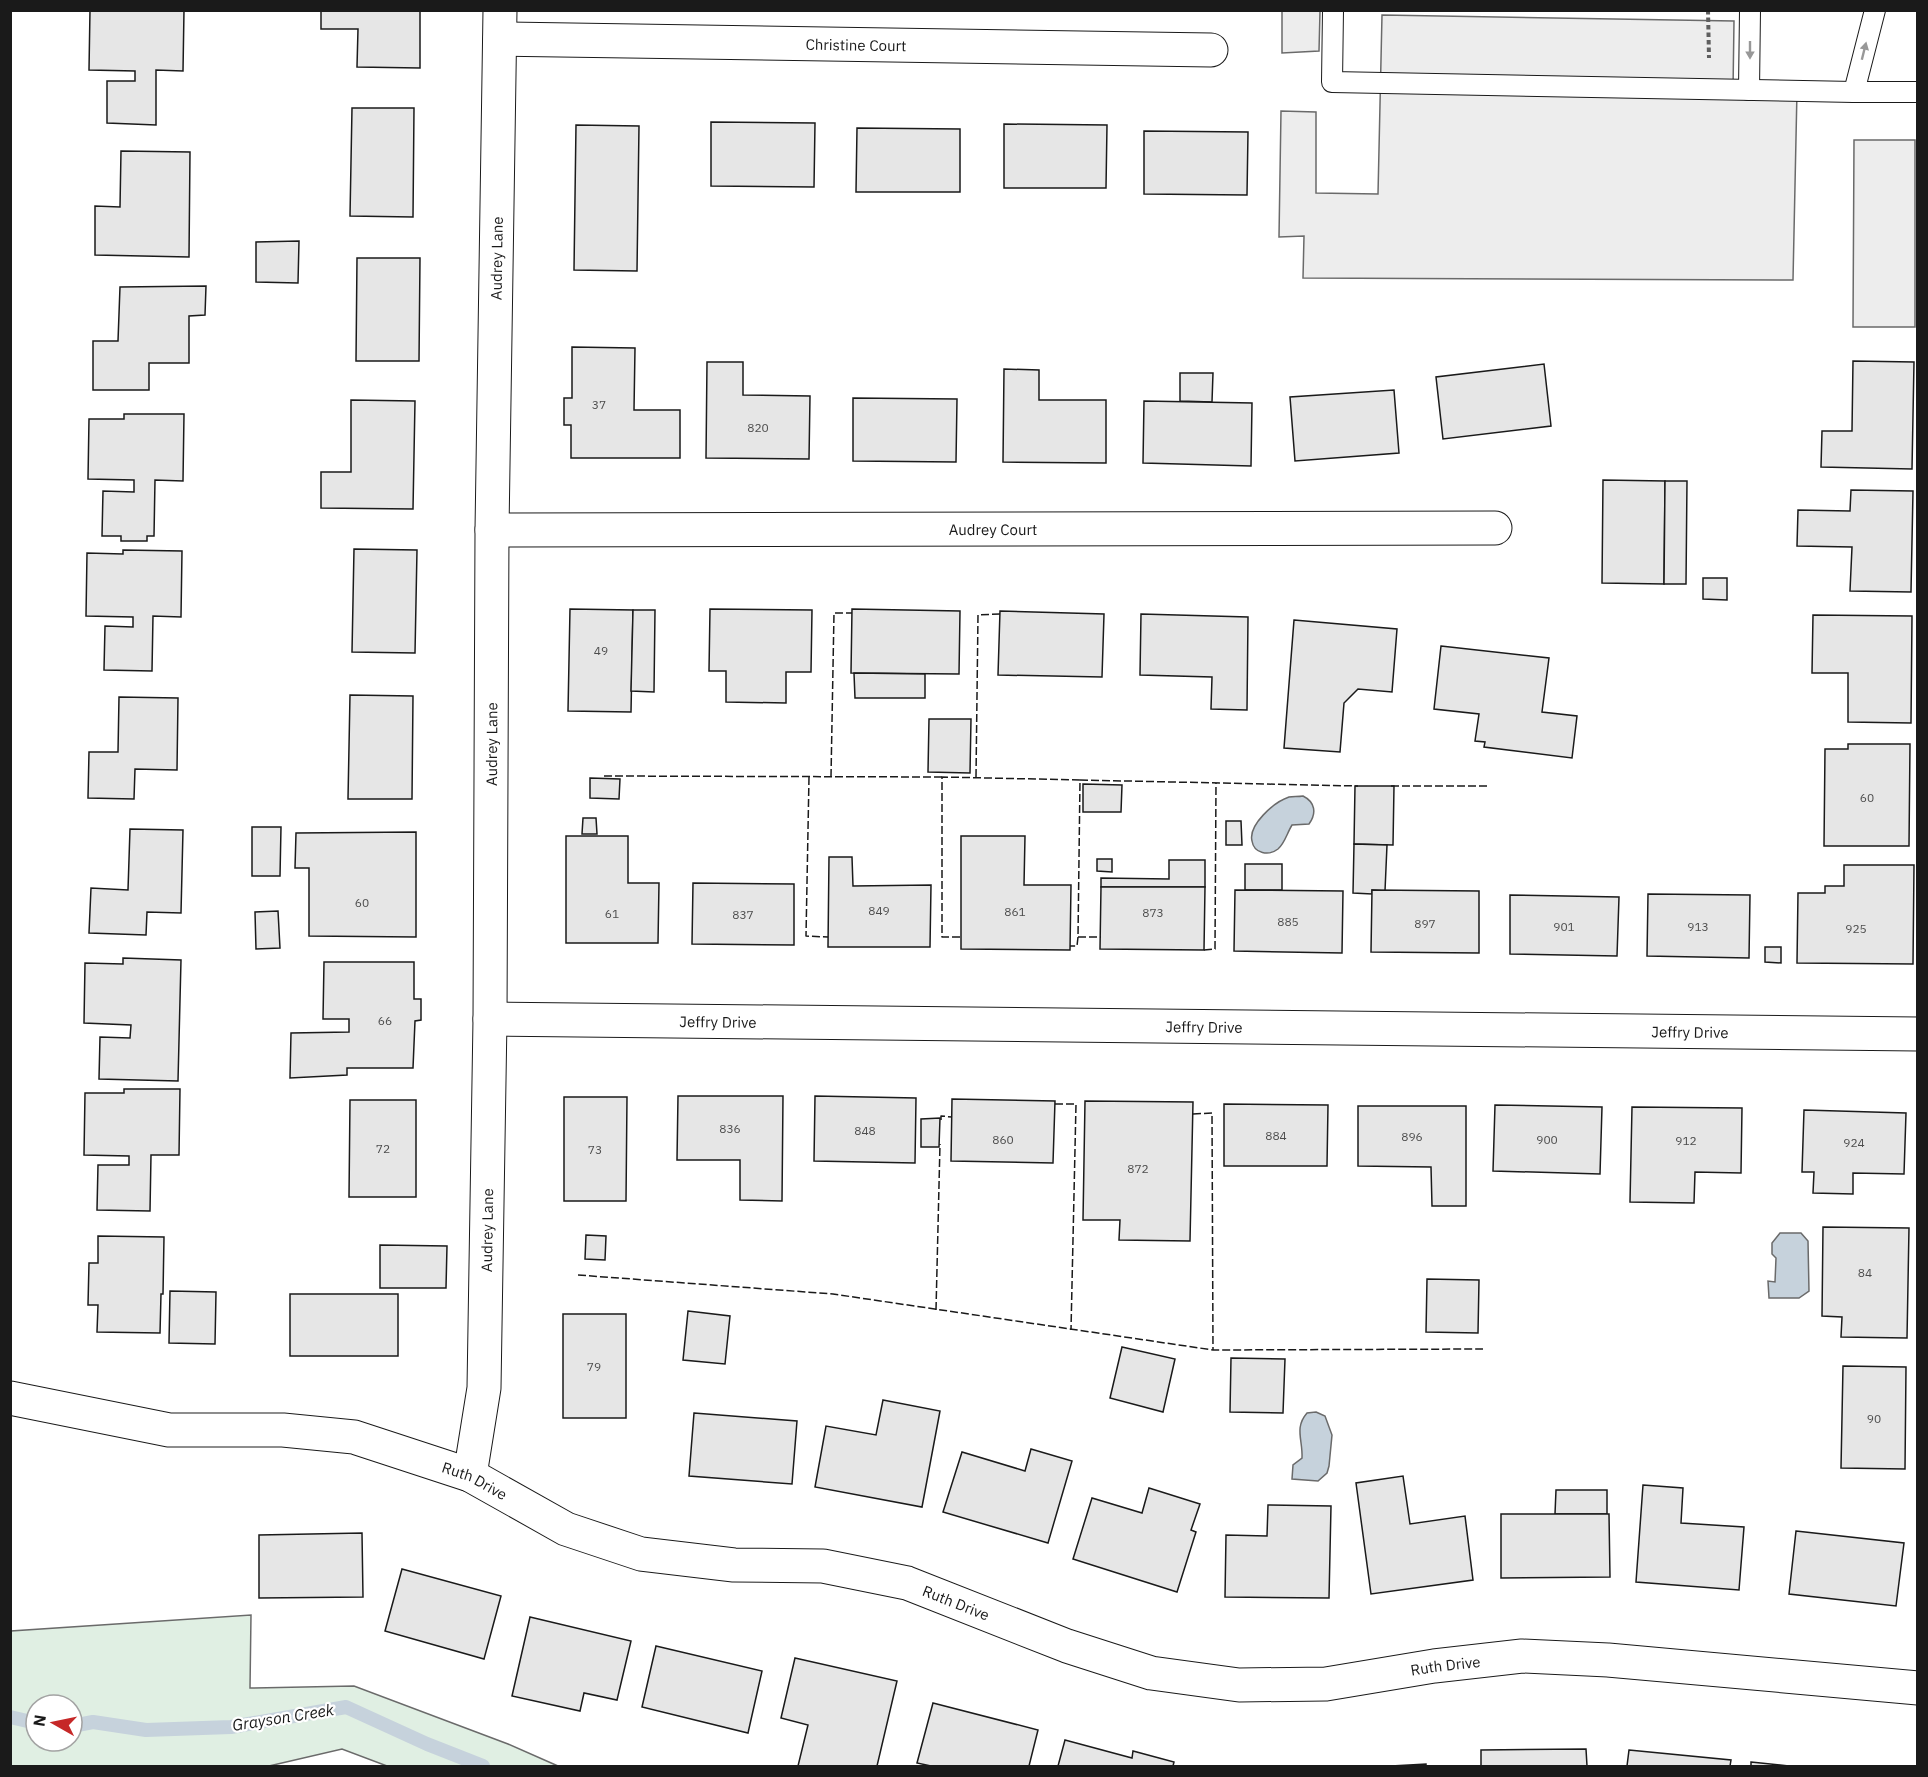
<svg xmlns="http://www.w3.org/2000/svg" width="1928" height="1777" font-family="'IBM Plex Sans',sans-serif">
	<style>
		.green { fill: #e0efe3; stroke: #6a6a6a; stroke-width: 1.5; fill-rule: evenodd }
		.parking { fill: #ededed; stroke: #6a6a6a; stroke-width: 1.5 }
		.water { fill: #c6d2dc; stroke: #6a6a6a; stroke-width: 1.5 }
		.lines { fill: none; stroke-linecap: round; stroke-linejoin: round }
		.stream { stroke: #c6d2dc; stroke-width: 14 }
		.building { fill: #e6e6e6; stroke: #1a1a1a; stroke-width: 1.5 }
		.service-casing { stroke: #1a1a1a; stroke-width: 22 }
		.minor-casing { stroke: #1a1a1a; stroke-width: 35 }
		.path { stroke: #5f5f5f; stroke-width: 4; stroke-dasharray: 4.5 3; stroke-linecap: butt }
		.service { stroke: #fff; stroke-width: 20 }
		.minor { stroke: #fff; stroke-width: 33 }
		.fence { stroke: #1a1a1a; stroke-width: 1.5; stroke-dasharray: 8 3; stroke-linecap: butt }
		.oneway { fill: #989898 }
		.labels { text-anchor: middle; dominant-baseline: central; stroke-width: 4.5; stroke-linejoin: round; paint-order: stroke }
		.number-label { font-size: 12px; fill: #4d4d4d }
		.street-label { font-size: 15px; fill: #1a1a1a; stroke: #fff }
		.water-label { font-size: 16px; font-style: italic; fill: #1a1a1a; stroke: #fff }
	</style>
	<rect width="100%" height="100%" fill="#fff"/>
	<path class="green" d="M251,1615L250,1688L354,1686L508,1744L558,1766H387L342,1749L269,1766H11V1631ZM36,1705H72V1741H36Z"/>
	<g class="parking">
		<polygon points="1282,11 1320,11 1319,51 1282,53"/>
		<polygon points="1382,15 1734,21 1733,90 1797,91 1793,280 1303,278 1304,236 1279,237 1281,111 1316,112 1316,193 1378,194"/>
		<polygon points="1854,140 1915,140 1915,327 1853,327"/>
	</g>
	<g class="water">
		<path d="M1303,796C1315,802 1317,813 1309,824L1292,825C1287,833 1285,843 1278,849C1269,856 1254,854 1252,841C1248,825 1274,802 1289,797C1293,796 1298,797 1303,796Z"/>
		<polygon points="1780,1233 1801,1233 1808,1241 1809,1291 1799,1298 1769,1298 1768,1281 1775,1282 1776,1258 1772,1254 1772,1243"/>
		<path d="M1316,1412L1325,1416L1332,1435L1329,1466L1327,1473L1318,1481L1292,1479L1293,1465L1302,1458C1303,1440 1294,1428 1307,1413Z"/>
	</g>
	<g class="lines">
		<g class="stream">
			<polyline points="10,1717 36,1723"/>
			<polyline points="72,1726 93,1722 146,1730 231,1727 346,1707 427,1744 483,1766"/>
		</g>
	</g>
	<g class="building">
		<polygon points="90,10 184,10 183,71 156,70 156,125 107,123 107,81 135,81 135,71 89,70"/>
		<polygon points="321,10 420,10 420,68 357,67 358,29 321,29"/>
		<polygon points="352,108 414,108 413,217 350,216"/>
		<polygon points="711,122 815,123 814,187 711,186"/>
		<polygon points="1004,124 1107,125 1106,188 1004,188"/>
		<polygon points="576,125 639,126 637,271 574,270"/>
		<polygon points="857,128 960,129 960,192 856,192"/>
		<polygon points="1144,131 1248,132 1247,195 1144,194"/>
		<polygon points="121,151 190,152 189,257 95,255 95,206 120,207"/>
		<polygon points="299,241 298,283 256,282 256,242"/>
		<polygon points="357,258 420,258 419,361 356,361"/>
		<polygon points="206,286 205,315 189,316 189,363 149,363 149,390 93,390 93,341 118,341 120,287"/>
		<polygon points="572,347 635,348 634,410 680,410 680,458 571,458 571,425 564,425 564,398 572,398"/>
		<polygon points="1853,361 1914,362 1912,469 1821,467 1822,431 1852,431"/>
		<polygon points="707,362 743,362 743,395 810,396 809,459 706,458"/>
		<polygon points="1544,364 1551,426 1443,439 1436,377"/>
		<polygon points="1004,369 1039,370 1039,400 1106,400 1106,463 1003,462"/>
		<polygon points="1180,373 1213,373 1212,402 1180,401"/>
		<polygon points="1394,390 1399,453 1295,461 1290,397"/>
		<polygon points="853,398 957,399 956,462 853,461"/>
		<polygon points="351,400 415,401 413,509 321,508 321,472 351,472"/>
		<polygon points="1144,401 1252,403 1251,466 1143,463"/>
		<polygon points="124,414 184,414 183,481 155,480 154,536 147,536 147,541 121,541 121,536 102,536 103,491 134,492 134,480 88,479 89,419 124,419"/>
		<polygon points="1603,480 1665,481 1664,584 1602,583"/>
		<polygon points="1665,481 1687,481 1686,584 1664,584"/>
		<polygon points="1851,490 1913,491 1911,592 1850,591 1852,547 1797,546 1798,510 1850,511"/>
		<polygon points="354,549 417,550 415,653 352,652"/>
		<polygon points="123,550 182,551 181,617 153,616 152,671 104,670 105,626 133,627 133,617 86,616 87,553 123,554"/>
		<polygon points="1703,578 1727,578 1727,600 1703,599"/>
		<polygon points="570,609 633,610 631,712 568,711"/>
		<polygon points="710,609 812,610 811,672 786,672 786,703 726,702 726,671 709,671"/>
		<polygon points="852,609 960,611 959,674 851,673"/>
		<polygon points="633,610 655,610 654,692 631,691"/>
		<polygon points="1000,611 1104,614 1102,677 998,675"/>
		<polygon points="1141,614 1248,617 1247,710 1211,709 1212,677 1140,675"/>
		<polygon points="1813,615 1912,616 1911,723 1848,722 1848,673 1812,673"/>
		<polygon points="1294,620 1397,629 1392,692 1358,689 1344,703 1340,752 1284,748"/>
		<polygon points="1441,646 1549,658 1542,712 1577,716 1572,758 1484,747 1485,742 1475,741 1479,714 1434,709"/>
		<polygon points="854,673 925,674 925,698 855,698"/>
		<polygon points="350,695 413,696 412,799 348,799"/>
		<polygon points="119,697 178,698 177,770 135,769 134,799 88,798 89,752 118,752"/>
		<polygon points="929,719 971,719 970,773 928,772"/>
		<polygon points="1848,744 1910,744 1909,846 1824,846 1825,749 1848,749"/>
		<polygon points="590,778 620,779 619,799 590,798"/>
		<polygon points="1083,784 1122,785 1121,812 1083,812"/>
		<polygon points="1355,786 1394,786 1393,845 1354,844"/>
		<polygon points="583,818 596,818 597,834 582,834"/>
		<polygon points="1226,821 1241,821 1242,845 1226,845"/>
		<polygon points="252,827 281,827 280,876 252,876"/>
		<polygon points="130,829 183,830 181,913 147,912 146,935 89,933 91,888 128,890"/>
		<polygon points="416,832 416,937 309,936 309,868 295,868 296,833"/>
		<polygon points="566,836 628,836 628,883 659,883 658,943 566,943"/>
		<polygon points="961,836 1025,836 1024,885 1071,885 1070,950 961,949"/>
		<polygon points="1354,844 1387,845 1385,891 1372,890 1372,894 1353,893"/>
		<polygon points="829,857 852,857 853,886 931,885 930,947 828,947"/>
		<polygon points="1097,859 1112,859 1112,872 1097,871"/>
		<polygon points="1169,860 1205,860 1205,887 1101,887 1101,878 1169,879"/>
		<rect x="1245" y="864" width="37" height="26"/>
		<polygon points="1844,865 1914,865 1913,964 1797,963 1798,893 1825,893 1825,886 1844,886"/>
		<polygon points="693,883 794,884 794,945 692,944"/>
		<polygon points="1101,887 1205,887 1204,950 1100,949"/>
		<polygon points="1235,890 1343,891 1342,953 1234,951"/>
		<polygon points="1372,890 1479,891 1479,953 1371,952"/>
		<polygon points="1648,894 1750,895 1749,958 1647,956"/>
		<polygon points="1510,895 1619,897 1617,956 1510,954"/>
		<polygon points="278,911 280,948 256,949 255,912"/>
		<polygon points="1765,947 1781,947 1781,963 1765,962"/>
		<polygon points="123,958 181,960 178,1081 99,1079 100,1037 130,1038 131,1025 84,1023 85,963 123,964"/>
		<polygon points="324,962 414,962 414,999 421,999 421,1020 415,1021 413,1068 347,1068 347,1075 290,1078 291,1033 349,1032 349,1019 323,1019"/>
		<polygon points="124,1089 180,1089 179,1155 151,1155 150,1211 97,1210 98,1165 129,1165 129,1156 84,1155 85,1093 124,1093"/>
		<polygon points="678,1096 783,1096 782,1201 740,1200 740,1160 677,1160"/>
		<polygon points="815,1096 916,1098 915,1163 814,1161"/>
		<polygon points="564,1097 627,1097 626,1201 564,1201"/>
		<polygon points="952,1099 1055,1101 1053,1163 951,1161"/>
		<polygon points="350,1100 416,1100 416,1197 349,1197"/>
		<polygon points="1085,1101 1193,1102 1190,1241 1119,1240 1120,1220 1083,1220"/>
		<polygon points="1224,1104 1328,1105 1327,1166 1224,1166"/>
		<polygon points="1495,1105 1602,1107 1600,1174 1493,1171"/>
		<polygon points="1358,1106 1466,1106 1466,1206 1432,1206 1431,1167 1358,1166"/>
		<polygon points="1632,1107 1742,1108 1741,1173 1695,1172 1694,1203 1630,1202"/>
		<polygon points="1804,1110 1906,1113 1904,1174 1853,1173 1853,1194 1813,1193 1814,1172 1802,1172"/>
		<polygon points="940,1118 939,1147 921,1147 921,1119"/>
		<polygon points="1823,1227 1909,1228 1907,1338 1841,1337 1842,1317 1822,1316"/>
		<polygon points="586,1235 606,1236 605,1260 585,1259"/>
		<polygon points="98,1236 164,1237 163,1294 161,1294 160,1333 97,1332 98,1305 88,1305 89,1263 98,1263"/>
		<polygon points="380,1245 447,1246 446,1288 380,1288"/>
		<polygon points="1427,1279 1479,1280 1478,1333 1426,1332"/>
		<polygon points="170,1291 216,1292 215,1344 169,1343"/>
		<rect x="290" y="1294" width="108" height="62"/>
		<polygon points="688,1311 730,1316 725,1364 683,1360"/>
		<rect x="563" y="1314" width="63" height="104"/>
		<polygon points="1122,1347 1175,1359 1163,1412 1110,1398"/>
		<polygon points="1231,1358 1285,1359 1283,1413 1230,1412"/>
		<polygon points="1843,1366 1906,1367 1905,1469 1841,1468"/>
		<polygon points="883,1400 940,1411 922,1507 815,1487 826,1426 876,1435"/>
		<polygon points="694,1413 797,1421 792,1484 689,1476"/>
		<polygon points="1031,1449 1072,1461 1048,1543 943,1512 962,1452 1025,1471"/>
		<polygon points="1403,1476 1410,1524 1465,1516 1473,1580 1371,1594 1356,1483"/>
		<polygon points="1643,1485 1683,1488 1681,1523 1744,1527 1739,1590 1636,1582"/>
		<polygon points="1149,1488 1200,1504 1191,1530 1196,1532 1177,1592 1073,1559 1092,1498 1142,1513"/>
		<polygon points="1556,1490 1607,1490 1607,1514 1555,1514"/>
		<polygon points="1268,1505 1331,1506 1329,1598 1225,1597 1226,1535 1267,1536"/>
		<polygon points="1501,1514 1609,1514 1610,1577 1501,1578"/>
		<polygon points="1796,1531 1904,1543 1896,1606 1789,1594"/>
		<polygon points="362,1533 363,1597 259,1598 259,1535"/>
		<polygon points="402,1569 501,1596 484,1659 385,1631"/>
		<polygon points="530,1617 631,1641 617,1700 584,1693 580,1711 512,1696"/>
		<polygon points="656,1646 762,1671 748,1733 642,1707"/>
		<polygon points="795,1658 897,1681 877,1766 798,1766 808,1725 781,1718"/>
		<polygon points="933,1703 1038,1730 1029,1766 931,1766 917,1763"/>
		<polygon points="1065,1740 1132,1758 1133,1751 1174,1762 1173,1766 1058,1766"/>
		<polygon points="1586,1749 1587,1766 1481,1766 1481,1750"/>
		<polygon points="1629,1750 1731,1760 1730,1766 1627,1766"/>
		<polygon points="1751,1762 1789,1766 1751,1766"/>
		<polygon points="1426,1764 1426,1766 1391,1766"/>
	</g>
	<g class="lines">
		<g class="service-casing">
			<g id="service">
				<polyline points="1333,10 1332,82 1854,92 1918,92"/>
				<polyline points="1749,90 1750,10"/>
				<polyline points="1854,92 1875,10"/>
			</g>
		</g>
		<g class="minor-casing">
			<g id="minor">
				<path id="s1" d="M500,39L1211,50"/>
				<path id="s2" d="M492,530L1495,528"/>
				<path id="s3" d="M490,1019L1918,1034"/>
				<path id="s4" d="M10,1398L169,1430H283L354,1437L470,1475L566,1529L641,1554L734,1565L823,1566L907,1583L1067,1646L1151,1673L1239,1685L1326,1684L1434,1666L1522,1656L1608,1660L1918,1688"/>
				<path id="s5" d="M470,1475L484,1388L490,1019L492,530L500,10"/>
			</g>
		</g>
		<polyline class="path" points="1708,10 1709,58"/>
		<use href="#service" class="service"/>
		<use href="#minor" class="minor"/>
		<g class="fence">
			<polyline points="604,776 942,777"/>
			<polyline points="809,777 806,936 828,937"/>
			<polyline points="831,777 834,613 852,613"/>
			<polyline points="976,777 978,615 1000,614"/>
			<polyline points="1080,780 1358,786"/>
			<polyline points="1391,786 1488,786"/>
			<polyline points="960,937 942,937 942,777 1080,780 1078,937 1077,946 1070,946"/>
			<polyline points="1078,937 1101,937"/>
			<polyline points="1204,950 1215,949 1216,783"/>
			<polyline points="1055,1104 1076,1104 1071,1330"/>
			<polyline points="1193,1114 1212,1113 1213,1350"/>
			<polyline points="941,1120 941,1116 952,1117"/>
			<polyline points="578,1275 833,1294 1213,1350 1483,1349"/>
			<polyline points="936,1310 940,1144"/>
		</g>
	</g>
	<defs><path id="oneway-solid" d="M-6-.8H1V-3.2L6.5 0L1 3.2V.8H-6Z" transform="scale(1.5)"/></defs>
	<g class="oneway">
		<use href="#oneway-solid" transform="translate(1750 50) rotate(90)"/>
		<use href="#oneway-solid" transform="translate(1864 51) rotate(-76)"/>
	</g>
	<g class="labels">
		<g class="number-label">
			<text x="599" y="404">37</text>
			<text x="758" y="427">820</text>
			<text x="601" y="650">49</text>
			<text x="1867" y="797">60</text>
			<text x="362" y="902">60</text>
			<text x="879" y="910">849</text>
			<text x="1015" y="911">861</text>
			<text x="1153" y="912">873</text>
			<text x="612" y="913">61</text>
			<text x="743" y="914">837</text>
			<text x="1288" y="921">885</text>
			<text x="1425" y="923">897</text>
			<text x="1564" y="926">901</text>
			<text x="1698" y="926">913</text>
			<text x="1856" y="928">925</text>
			<text x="385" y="1020">66</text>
			<text x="730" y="1128">836</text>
			<text x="865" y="1130">848</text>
			<text x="1276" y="1135">884</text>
			<text x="1412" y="1136">896</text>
			<text x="1003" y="1139">860</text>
			<text x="1547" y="1139">900</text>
			<text x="1686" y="1140">912</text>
			<text x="1854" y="1142">924</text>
			<text x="383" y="1148">72</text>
			<text x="595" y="1149">73</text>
			<text x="1138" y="1168">872</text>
			<text x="1865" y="1272">84</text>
			<text x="594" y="1366">79</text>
			<text x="1874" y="1418">90</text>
		</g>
		<g class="street-label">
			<text stroke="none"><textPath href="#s1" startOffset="356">Christine Court</textPath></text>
			<text stroke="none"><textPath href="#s5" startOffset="1218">Audrey Lane</textPath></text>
			<text stroke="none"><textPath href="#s2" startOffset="501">Audrey Court</textPath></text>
			<text stroke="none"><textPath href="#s5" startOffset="732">Audrey Lane</textPath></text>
			<text stroke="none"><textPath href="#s3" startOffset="228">Jeffry Drive</textPath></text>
			<text stroke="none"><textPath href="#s3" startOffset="714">Jeffry Drive</textPath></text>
			<text stroke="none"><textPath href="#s3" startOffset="1200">Jeffry Drive</textPath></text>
			<text stroke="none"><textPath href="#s5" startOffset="246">Audrey Lane</textPath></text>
			<text stroke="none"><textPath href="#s4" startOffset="476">Ruth Drive</textPath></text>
			<text stroke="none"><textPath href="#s4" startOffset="980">Ruth Drive</textPath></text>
			<text stroke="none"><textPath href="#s4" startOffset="1484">Ruth Drive</textPath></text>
		</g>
		<g class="water-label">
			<text transform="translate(283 1717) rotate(-9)">Grayson Creek</text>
		</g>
	</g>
	<rect width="1928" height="1777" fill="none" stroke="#1a1a1a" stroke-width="24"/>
	<g transform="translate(54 1723) rotate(279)"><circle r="28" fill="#ffffff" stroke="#a3a3a3" stroke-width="1.5"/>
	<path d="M0-4.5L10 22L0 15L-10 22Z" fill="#c62828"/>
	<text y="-9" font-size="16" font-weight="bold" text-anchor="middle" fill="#1a1a1a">N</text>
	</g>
</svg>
